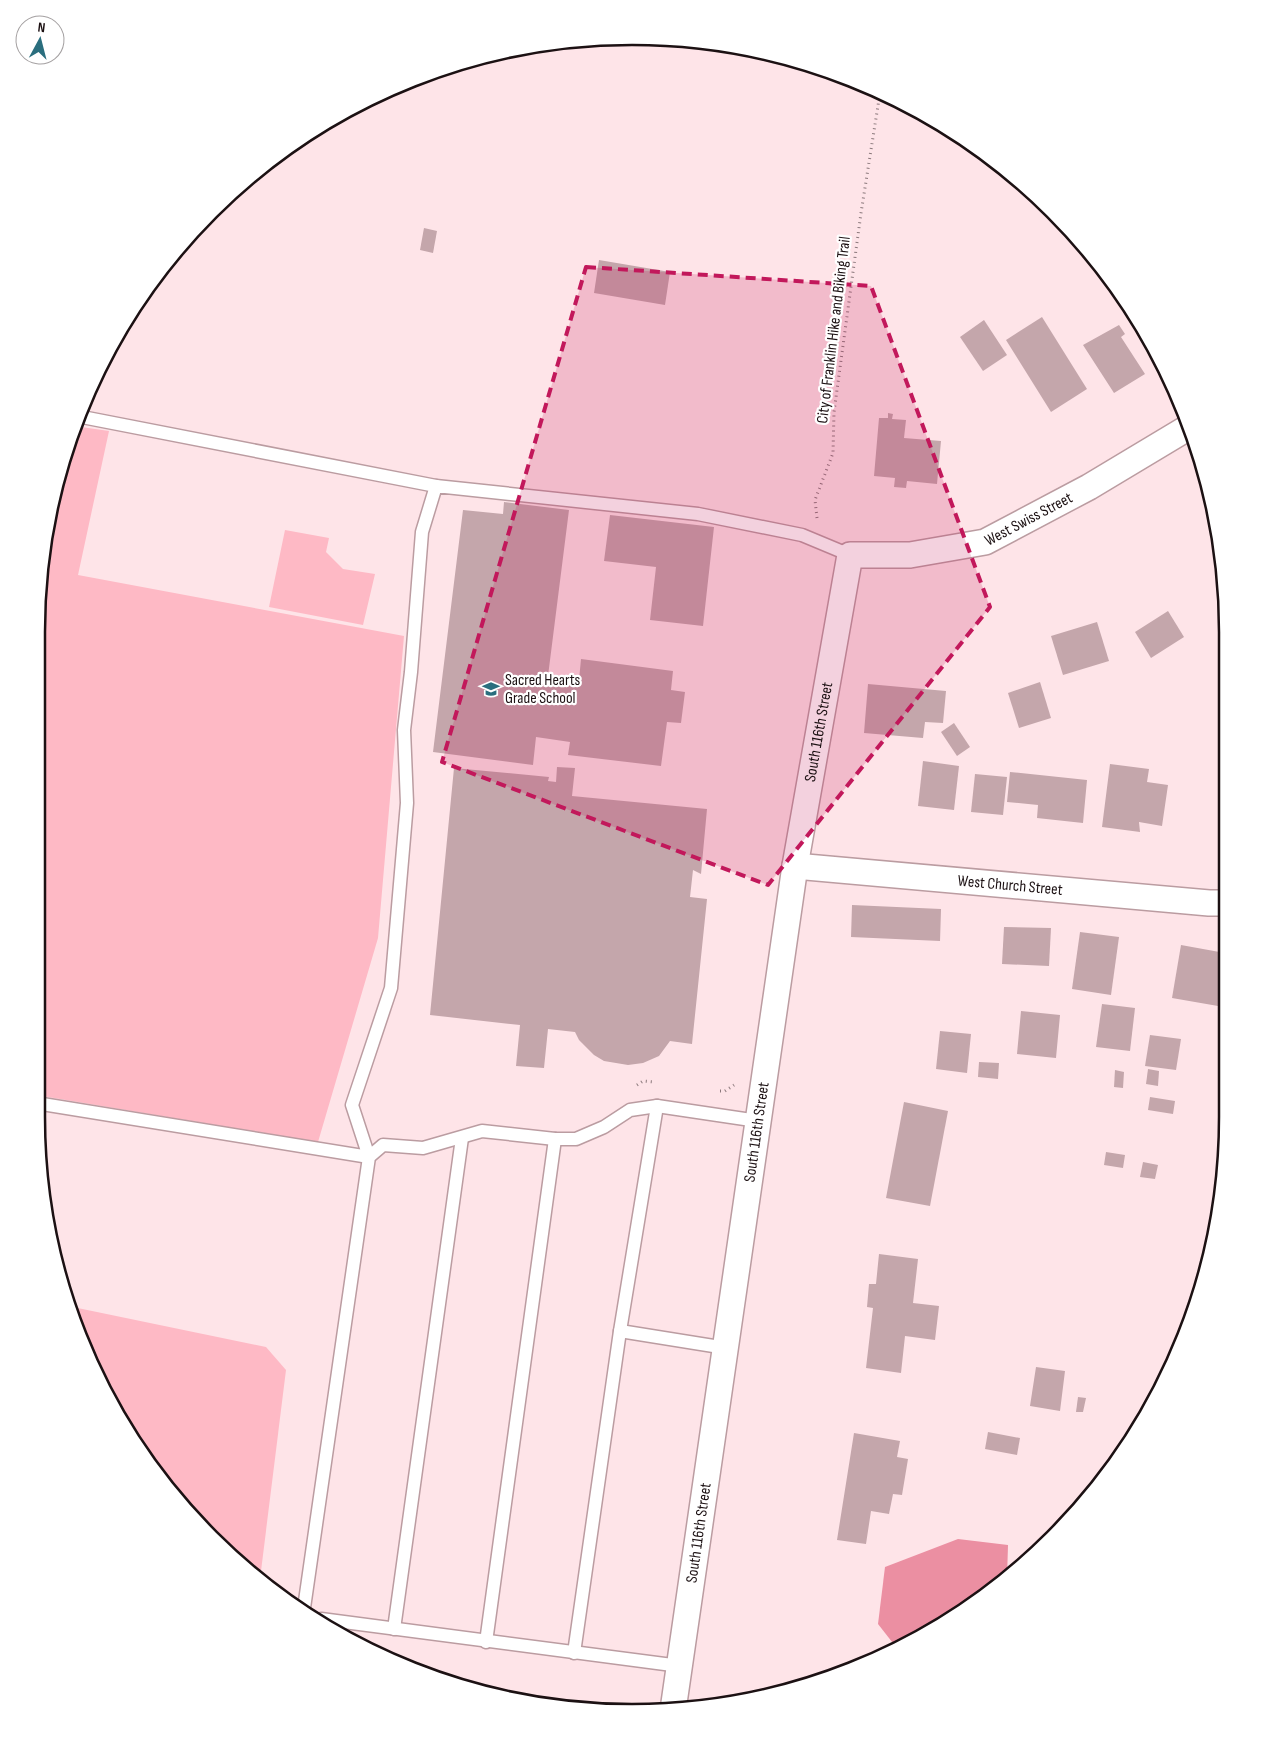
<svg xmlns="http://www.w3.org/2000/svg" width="1264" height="1749" font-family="'Sofia Sans Condensed',sans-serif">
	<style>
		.green { fill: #feb9c5 }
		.water { fill: #eb8fa2 }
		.building { fill: #c4a6ab }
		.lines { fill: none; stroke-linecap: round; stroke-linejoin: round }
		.lane-casing { stroke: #bb9ca1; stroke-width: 15 }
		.street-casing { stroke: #bb9ca1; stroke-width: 28 }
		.path { stroke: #8b797c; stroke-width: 3; stroke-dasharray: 1 4; stroke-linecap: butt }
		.lane { stroke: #fff; stroke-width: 12 }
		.street { stroke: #fff; stroke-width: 25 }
		.marked { fill: #c2185b; fill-opacity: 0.2; stroke: #c2185b; stroke-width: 4; stroke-dasharray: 10 6; stroke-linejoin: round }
		.labels { text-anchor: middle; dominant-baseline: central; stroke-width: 4.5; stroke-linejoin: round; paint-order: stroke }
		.street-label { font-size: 16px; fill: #1c1113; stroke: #fff }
		.poi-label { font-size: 16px; fill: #1c1113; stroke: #fff; text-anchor: start }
		.rim { fill: none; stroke: #1c1113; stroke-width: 2.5 }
	</style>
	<rect width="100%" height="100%" fill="#fee4e8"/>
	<g class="green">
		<polygon points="74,426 109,431 78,575 404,636 378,938 318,1142 36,1095 36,632 56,478"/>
		<polygon points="285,530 329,538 326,552 343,569 375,574 363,625 269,607"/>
		<polygon points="68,1306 266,1347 286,1370 260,1579 239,1565 136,1448 82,1345"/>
	</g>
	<polygon class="water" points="958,1539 1008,1545 1007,1578 995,1589 896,1647 878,1624 885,1567"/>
	<g class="building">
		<polygon points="424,228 437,231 433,253 420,250"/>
		<polygon points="599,260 670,272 665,305 594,293"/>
		<polygon points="1042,317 1087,389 1051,412 1006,340"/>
		<polygon points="984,320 1007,355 983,371 960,337"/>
		<polygon points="1119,325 1125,334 1121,337 1145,374 1114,393 1083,345"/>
		<polygon points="888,413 893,414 892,419 906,420 904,438 941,441 937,484 907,481 906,488 894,487 895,478 874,476 879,418 888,418"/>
		<polygon points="504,502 569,510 548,676 579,680 581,659 673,671 671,690 685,692 681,723 667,722 661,766 568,755 570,742 536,737 533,765 433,752 463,510 503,514"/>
		<polygon points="610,515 714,527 703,626 650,620 656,567 604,561"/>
		<polygon points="1168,611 1184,637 1151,658 1135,632"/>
		<polygon points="1097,622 1109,661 1063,675 1051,636"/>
		<polygon points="1040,682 1051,718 1019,728 1008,693"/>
		<polygon points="868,684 946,691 943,723 925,722 923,738 864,733"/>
		<polygon points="954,723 970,747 957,756 941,732"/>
		<polygon points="923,761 959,766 954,810 918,806"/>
		<polygon points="1110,764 1149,769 1147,782 1168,785 1162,826 1139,822 1140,832 1102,827"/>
		<polygon points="557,767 575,768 572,796 707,809 701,874 693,870 690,897 707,899 692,1044 670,1041 659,1056 643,1063 628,1065 604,1061 594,1055 579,1040 575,1032 548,1029 544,1068 516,1066 520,1025 430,1015 454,768 549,777 548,781 556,782"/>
		<polygon points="1010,772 1087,780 1083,823 1037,818 1038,805 1007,802"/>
		<polygon points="975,774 1007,777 1003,815 971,812"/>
		<polygon points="852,905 941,909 940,941 851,937"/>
		<polygon points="1004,927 1051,928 1049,966 1002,964"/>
		<polygon points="1080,932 1119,937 1111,995 1072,989"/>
		<polygon points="1181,945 1225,953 1218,1006 1172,998"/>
		<polygon points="1102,1004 1135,1008 1130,1051 1096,1047"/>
		<polygon points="1021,1011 1060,1015 1056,1058 1017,1054"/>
		<polygon points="940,1031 971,1034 967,1073 936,1069"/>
		<polygon points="1150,1035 1181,1039 1176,1070 1145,1066"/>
		<polygon points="979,1062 999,1063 998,1079 978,1077"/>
		<polygon points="1148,1069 1159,1071 1158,1086 1146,1084"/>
		<polygon points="1115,1070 1124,1072 1123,1088 1114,1087"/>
		<polygon points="1150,1097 1175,1101 1173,1114 1148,1110"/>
		<polygon points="904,1102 948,1111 930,1206 886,1198"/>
		<polygon points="1106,1152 1125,1155 1123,1168 1104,1165"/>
		<polygon points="1143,1162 1158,1165 1155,1179 1140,1177"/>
		<polygon points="879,1254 918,1259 913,1303 939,1306 935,1340 905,1336 901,1373 866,1368 873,1308 867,1307 869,1284 876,1284"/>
		<polygon points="1036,1367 1065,1371 1060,1411 1030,1406"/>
		<polygon points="1078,1397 1086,1398 1083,1412 1076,1412"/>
		<polygon points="988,1432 1020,1438 1017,1455 985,1449"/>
		<polygon points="854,1433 900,1441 897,1457 908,1459 902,1495 893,1494 889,1514 871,1511 866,1544 837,1540"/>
	</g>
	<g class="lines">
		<g class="lane-casing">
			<g id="lane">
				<polyline points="77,416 436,486"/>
				<polyline points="36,1103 369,1157 352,1105 391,988 407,803 404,730 411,672 422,532 436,486 698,514 802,535 850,555"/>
				<polyline points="620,1331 726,1348"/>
				<polyline points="304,1608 369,1157 383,1145 423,1148 482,1131 555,1139 576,1139 604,1127 630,1110 657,1106 758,1121"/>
				<polyline points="321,1619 680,1666"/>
				<polyline points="394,1629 462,1138"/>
				<polyline points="486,1642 555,1139"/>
				<polyline points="574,1653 620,1331 657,1106"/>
			</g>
		</g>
		<g class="street-casing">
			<g id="street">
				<path id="s1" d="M795,866L1209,903H1225"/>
				<path id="s2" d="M673,1710L795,866L850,555H910L985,542L1089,487L1189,427"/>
			</g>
		</g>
		<g class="path">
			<polyline points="817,518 815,500 833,453 834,412 861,213 880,93"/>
			<polyline points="637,1085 643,1081 654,1082"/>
			<polyline points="720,1091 725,1091 734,1085"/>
		</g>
		<use href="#lane" class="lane"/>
		<use href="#street" class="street"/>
	</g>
	<path class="marked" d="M586,267L871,286L990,607L768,885L442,762Z"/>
	<defs>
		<g id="school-bare" transform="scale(1.35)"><path d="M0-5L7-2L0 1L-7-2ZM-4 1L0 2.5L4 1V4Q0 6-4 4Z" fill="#2a6e7e" stroke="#fff" stroke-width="2.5" paint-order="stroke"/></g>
	</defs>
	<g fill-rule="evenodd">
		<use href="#school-bare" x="491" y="689"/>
	</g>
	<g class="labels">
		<g class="street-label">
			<text transform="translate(834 330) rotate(-83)">City of Franklin Hike and Biking Trail</text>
			<text stroke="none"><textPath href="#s2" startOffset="1354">West Swiss Street</textPath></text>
			<text stroke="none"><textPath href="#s2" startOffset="989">South 116th Street</textPath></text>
			<text stroke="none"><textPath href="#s1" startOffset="216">West Church Street</textPath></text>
			<text stroke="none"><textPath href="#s2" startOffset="584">South 116th Street</textPath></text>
			<text stroke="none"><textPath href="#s2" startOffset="179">South 116th Street</textPath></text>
		</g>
		<g class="poi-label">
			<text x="505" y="680">Sacred Hearts<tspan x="505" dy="18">Grade School</tspan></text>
		</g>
	</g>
	<path d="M0 0H1264V1749H0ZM632 45H632A587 587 0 0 1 1219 632V1117A587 587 0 0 1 632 1704H632A587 587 0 0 1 45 1117V632A587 587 0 0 1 632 45Z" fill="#fff" fill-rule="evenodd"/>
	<path class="rim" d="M632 45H632A587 587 0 0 1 1219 632V1117A587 587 0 0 1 632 1704H632A587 587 0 0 1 45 1117V632A587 587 0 0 1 632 45Z"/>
	<g transform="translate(40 40) rotate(7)"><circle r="24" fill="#ffffff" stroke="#a4a0a1"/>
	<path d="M0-4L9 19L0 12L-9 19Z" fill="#2a6e7e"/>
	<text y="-8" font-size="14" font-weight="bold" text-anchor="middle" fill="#1c1113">N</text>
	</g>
</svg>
